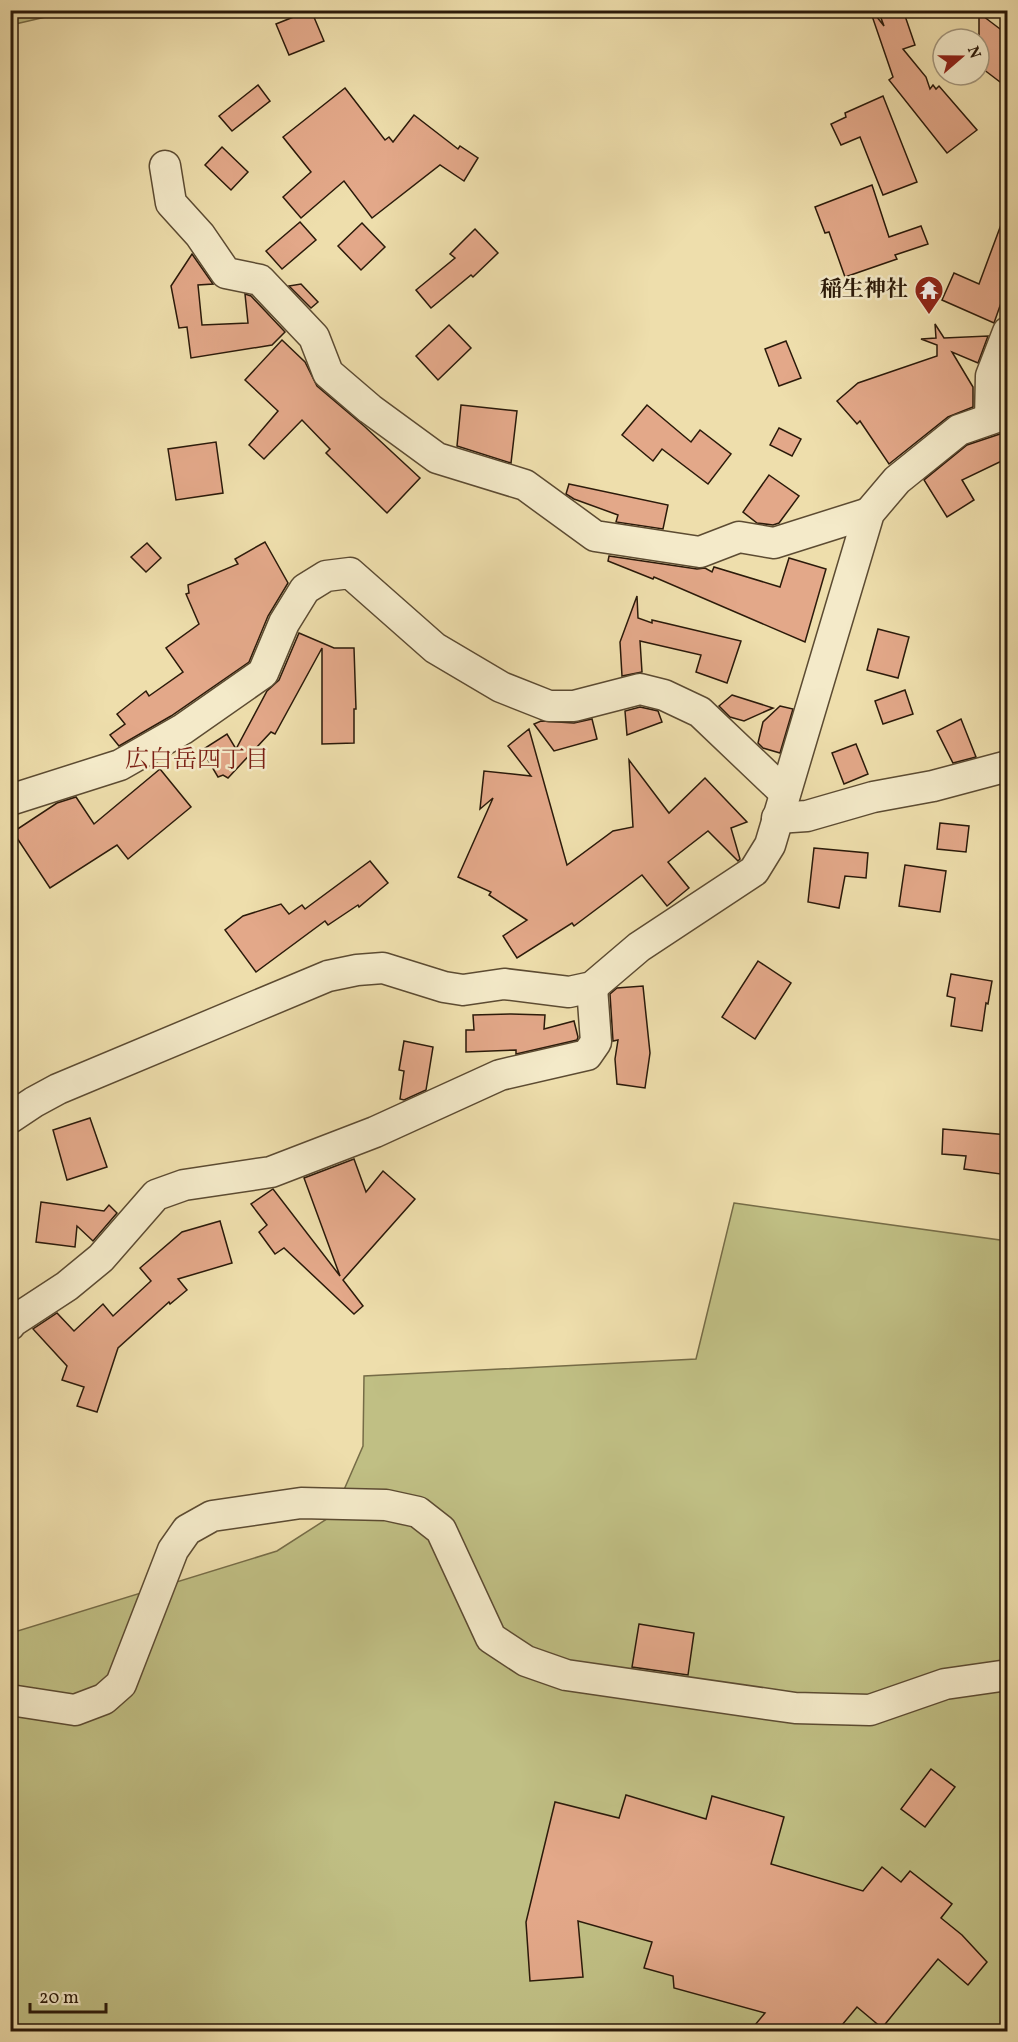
<svg xmlns="http://www.w3.org/2000/svg" width="1018" height="2042" font-family="Vollkorn,'Noto Serif JP',serif">
	<style>
		.green { fill: #c0bf84; stroke: #766c47; stroke-width: 1.5 }
		.building { fill: #e3a889; stroke: #2b1a0a; stroke-width: 1.5 }
		.lines { fill: none; stroke-linecap: round; stroke-linejoin: round }
		.minor-casing { stroke: #5c4b32; stroke-width: 33 }
		.minor { stroke: #f4eac9; stroke-width: 30 }
		.labels { text-anchor: middle; dominant-baseline: central; stroke-width: 5; stroke-linejoin: round; paint-order: stroke }
		.poi-label { font-size: 22px; font-weight: bold; fill: #2b1a0a; stroke: #f4eac9; text-anchor: end }
		.neighbourhood-label { font-size: 24px; fill: #7a1f14; stroke: #f4eac9 }
	</style>
	<rect width="100%" height="100%" fill="#eedeac"/>
	<filter id="stains"><feTurbulence type="fractalNoise" baseFrequency=".00333" numOctaves="4"/><feColorMatrix values="0 0 0 0 .2 0 0 0 0 .09 0 0 0 0 .02 0 0 0 .5 -.17"/></filter>
	<radialGradient id="worn" r=".72"><stop offset=".6" stop-color="#630" stop-opacity="0"/><stop offset="1" stop-color="#630" stop-opacity=".3"/></radialGradient>
	<g class="green">
		<polygon points="11,10 72,10 72,11 11,25"/>
		<polygon points="734,1203 1007,1241 1007,2031 11,2032 11,1633 277,1551 333,1515 363,1446 364,1376 696,1359"/>
	</g>
	<g class="building">
		<polygon points="311,10 324,41 289,55 276,24"/>
		<polygon points="878,10 903,10 915,45 903,49 926,77 930,89 933,85 936,89 939,86 977,130 947,153 889,80 893,77 871,13 873,12 884,26"/>
		<polygon points="979,13 1008,35 1008,88 979,66"/>
		<polygon points="258,85 270,101 232,131 219,116"/>
		<polygon points="345,88 385,140 389,137 393,142 414,115 458,149 460,146 478,158 464,181 440,165 372,218 344,181 301,218 283,197 311,172 283,137"/>
		<polygon points="883,96 917,182 883,195 860,137 841,145 831,124 846,117 845,113"/>
		<polygon points="222,147 248,172 231,190 205,165"/>
		<polygon points="872,185 889,237 921,226 928,244 895,255 897,259 845,277 829,232 825,233 815,207"/>
		<polygon points="1005,214 1008,214 1008,283 994,323 942,300 954,273 979,284"/>
		<polygon points="300,222 316,240 282,269 266,251"/>
		<polygon points="362,223 385,247 361,270 338,246"/>
		<polygon points="475,229 498,253 473,277 471,275 431,308 416,290 455,258 450,254"/>
		<polygon points="192,254 213,284 198,285 202,325 248,323 245,294 251,296 285,332 272,345 191,358 187,327 179,328 171,286"/>
		<polygon points="301,284 318,302 311,308 289,286"/>
		<polygon points="935,324 944,338 988,336 978,363 952,352 973,387 973,407 948,417 889,464 860,421 857,424 837,401 858,383 937,356 937,345 921,339 936,338"/>
		<polygon points="449,325 471,348 438,380 416,356"/>
		<polygon points="282,340 305,362 317,386 364,426 420,478 387,513 326,453 330,449 302,420 264,459 249,445 278,411 245,380"/>
		<polygon points="786,341 801,378 779,386 765,349"/>
		<polygon points="461,405 517,411 511,463 457,446"/>
		<polygon points="647,405 691,442 700,430 731,454 708,484 662,449 653,461 622,435"/>
		<polygon points="779,428 801,439 792,456 770,445"/>
		<polygon points="1003,433 1008,442 1008,458 962,480 974,500 947,517 924,480 967,445"/>
		<polygon points="216,442 223,493 176,500 168,449"/>
		<polygon points="769,475 799,496 779,523 773,525 757,523 743,512"/>
		<polygon points="569,484 668,505 663,529 616,522 618,515 574,499 566,494"/>
		<polygon points="265,542 288,583 268,616 249,662 171,716 119,746 110,735 125,724 117,714 146,691 149,696 183,672 166,648 199,624 186,594 189,593 188,585 238,564 235,559"/>
		<polygon points="147,543 161,558 146,572 131,557"/>
		<polygon points="609,556 697,569 705,568 712,572 714,567 780,587 789,558 826,569 805,642 654,577 653,579 608,561"/>
		<polygon points="637,596 638,618 652,623 652,620 741,641 727,683 696,672 701,655 640,641 642,672 622,676 620,642"/>
		<polygon points="878,629 909,637 898,678 867,670"/>
		<polygon points="299,633 334,648 354,648 356,709 354,709 354,743 322,744 322,648 275,734 271,732 228,778 223,775 218,777 202,750 227,734 236,749 267,691 279,680"/>
		<polygon points="905,690 913,714 883,724 875,701"/>
		<polygon points="732,695 773,708 744,721 730,717 719,706"/>
		<polygon points="780,706 793,709 780,753 763,748 758,743 763,722"/>
		<polygon points="640,707 658,711 662,722 627,735 625,711"/>
		<polygon points="592,719 597,739 554,751 534,724 541,721 574,723"/>
		<polygon points="961,719 976,757 953,763 937,731"/>
		<polygon points="529,729 567,865 613,831 633,827 629,760 669,813 705,778 747,822 731,828 740,859 738,861 708,831 668,862 689,888 667,906 642,875 574,926 572,923 517,958 503,936 527,920 489,895 491,892 458,877 493,798 480,809 484,771 531,776 508,746"/>
		<polygon points="856,744 868,774 844,784 832,753"/>
		<polygon points="160,769 191,807 128,859 117,845 50,888 13,832 57,803 76,797 94,824"/>
		<polygon points="940,823 969,826 966,852 937,849"/>
		<polygon points="814,848 868,853 866,878 845,876 839,908 808,902"/>
		<polygon points="370,861 388,883 359,907 358,905 328,925 325,921 256,972 225,930 243,916 281,904 289,914 302,905 305,909"/>
		<polygon points="905,865 946,871 940,912 899,906"/>
		<polygon points="758,961 791,983 755,1039 722,1017"/>
		<polygon points="951,974 992,981 988,1004 986,1003 982,1031 951,1026 955,998 947,996"/>
		<polygon points="643,986 650,1053 645,1088 617,1084 615,1059 618,1040 613,1041 610,994 617,988"/>
		<polygon points="511,1014 545,1015 544,1029 574,1021 578,1037 577,1040 516,1054 516,1050 466,1052 466,1030 474,1030 473,1015"/>
		<polygon points="404,1041 433,1047 426,1090 404,1100 400,1099 404,1071 399,1070"/>
		<polygon points="90,1118 107,1167 67,1180 53,1130"/>
		<polygon points="943,1129 1008,1135 1008,1175 964,1169 966,1156 942,1154"/>
		<polygon points="354,1159 366,1192 383,1171 415,1199 343,1280 363,1306 354,1314 284,1248 275,1254 259,1232 267,1225 251,1204 273,1189 340,1276 304,1178"/>
		<polygon points="41,1202 104,1211 109,1205 117,1213 93,1241 77,1226 75,1247 36,1242"/>
		<polygon points="220,1221 232,1263 178,1279 187,1290 170,1304 169,1302 118,1348 97,1412 77,1406 84,1387 62,1380 67,1366 33,1329 57,1313 74,1331 103,1304 113,1316 151,1281 140,1268 182,1232"/>
		<polygon points="639,1624 694,1633 688,1675 632,1667"/>
		<polygon points="931,1769 955,1787 925,1827 901,1809"/>
		<polygon points="626,1795 706,1819 712,1796 784,1817 771,1864 863,1891 882,1867 901,1882 910,1871 952,1904 941,1918 962,1935 987,1962 968,1985 938,1959 882,2028 857,2007 837,2031 750,2031 765,2013 674,1988 673,1976 644,1968 652,1942 578,1921 583,1977 530,1981 526,1922 555,1802 619,1818"/>
	</g>
	<g class="lines">
		<g class="minor-casing">
			<g id="minor">
				<polyline points="165,166 171,203 200,235 226,273 260,280 314,337 328,373 370,409 437,458 525,485 595,536 700,552 739,537 774,543 869,513"/>
				<polyline points="990,419 991,376 1008,332"/>
				<polyline points="10,800 120,765 183,729 263,673 284,623 305,589 326,576 350,573 435,648 501,687 549,706 574,706 640,689 664,695 700,712 785,793"/>
				<polyline points="777,818 807,816 873,797 933,786 1008,766"/>
				<polyline points="10,1118 34,1102 58,1089 328,976 357,970 383,968 444,987 463,990 504,984 569,992 592,987 639,947 754,871 770,845 869,513 897,480 959,430 1008,413"/>
				<polyline points="10,1325 12,1322 67,1286 101,1258 156,1195 184,1185 271,1172 375,1132 500,1075 587,1055 596,1042 592,987"/>
				<polyline points="10,1700 75,1710 104,1699 121,1684 173,1550 187,1530 212,1516 301,1503 386,1505 418,1512 441,1530 491,1638 526,1661 566,1675 795,1708 870,1710 945,1684 1008,1675"/>
			</g>
		</g>
		<use href="#minor" class="minor"/>
	</g>
	<defs>
		<g id="temple-pin" transform="scale(1.5)"><path d="M0 17L-7.5 6A9.5 9.5 0 1 1 7.5 6Z" fill="#8f2418" stroke="#f4eac9"/><path d="M0-6L5-2H3V0L6.5 2.5H4V6H1.5V3h-3V6H-4V2.5H-6.5L-3 0V-2H-5Z" fill="#fff"/></g>
	</defs>
	<g fill-rule="evenodd">
		<use href="#temple-pin" x="929" y="290"/>
	</g>
	<g class="labels">
		<g class="poi-label">
			<text x="908" y="290">稲生神社</text>
		</g>
		<g class="neighbourhood-label">
			<text x="197" y="761">広白岳四丁目</text>
		</g>
	</g>
	<rect width="1018" height="2042" fill="none" stroke="#eedeac" stroke-width="36"/>
	<rect x="12" y="12" width="994" height="2018" fill="none" stroke="#2b1a0a" stroke-width="3"/>
	<rect x="18" y="18" width="982" height="2006" fill="none" stroke="#2b1a0a" stroke-width="1.5"/>
	<g transform="translate(961 57) rotate(70)"><circle r="28" fill="#f4eac9" stroke="#a4977d" stroke-width="1.5"/>
	<path d="M0-4.5L10 22L0 15L-10 22Z" fill="#8f2418"/>
	<text y="-9" font-size="16" font-weight="bold" text-anchor="middle" fill="#2b1a0a">N</text>
	</g>
	<path d="M30 2003v9h76v-9" fill="none" stroke="#2b1a0a" stroke-width="3"/>
	<text x="39" y="2003" font-size="18" fill="#2b1a0a" stroke="#f4eac9" stroke-width="4.5" paint-order="stroke">20 m</text>
	<rect width="100%" height="100%" filter="url(#stains)"/>
	<rect width="100%" height="100%" fill="url(#worn)"/>
</svg>
